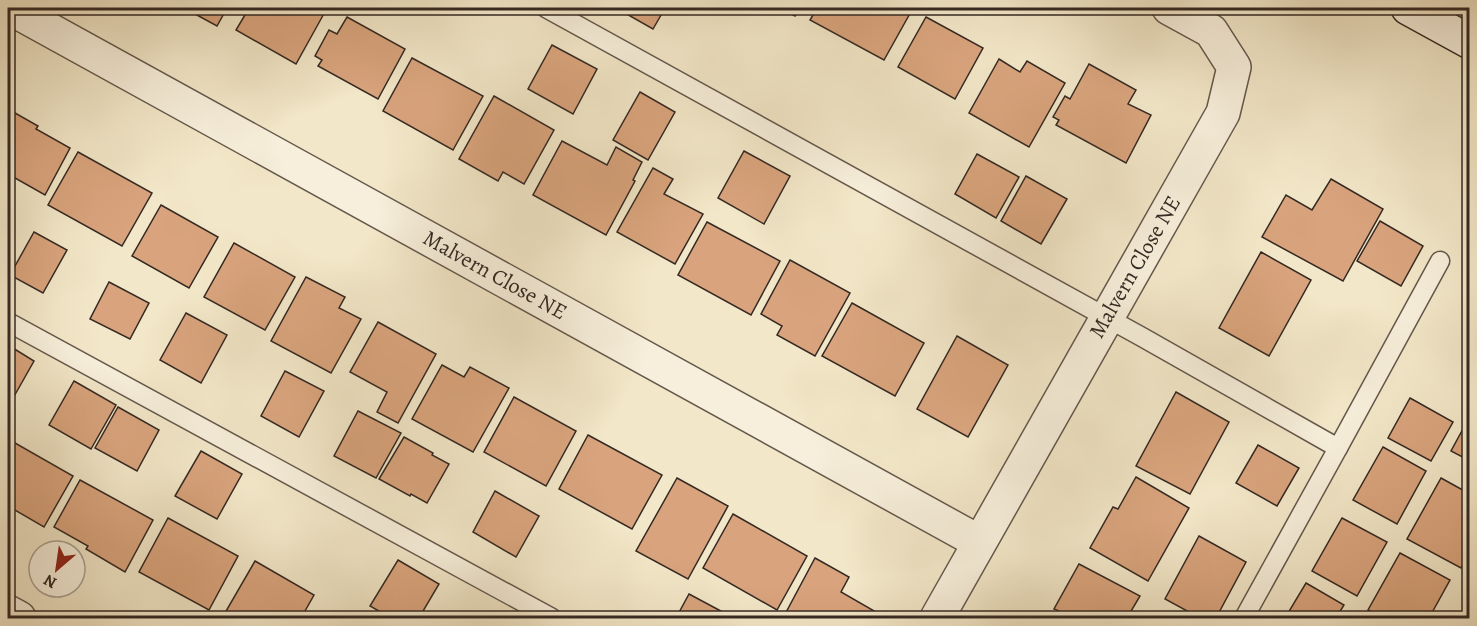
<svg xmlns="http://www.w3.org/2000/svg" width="1477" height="626" font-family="Alegreya,serif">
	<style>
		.building { fill: #d9a47d; stroke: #342923; stroke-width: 1.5 }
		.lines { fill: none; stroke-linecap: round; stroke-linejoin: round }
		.service-casing { stroke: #64584c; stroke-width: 21 }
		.minor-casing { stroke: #64584c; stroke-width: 36 }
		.secondary-casing { stroke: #342923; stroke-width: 36 }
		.service { stroke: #f7efdb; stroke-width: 18 }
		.minor { stroke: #f7efdb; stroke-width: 33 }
		.secondary { stroke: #f7efdb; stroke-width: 33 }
		.labels { text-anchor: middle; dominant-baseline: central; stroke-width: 5; stroke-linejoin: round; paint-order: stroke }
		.street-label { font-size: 22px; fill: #342923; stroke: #f7efdb }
	</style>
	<rect width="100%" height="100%" fill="#f2e7c8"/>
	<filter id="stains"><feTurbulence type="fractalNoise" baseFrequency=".00333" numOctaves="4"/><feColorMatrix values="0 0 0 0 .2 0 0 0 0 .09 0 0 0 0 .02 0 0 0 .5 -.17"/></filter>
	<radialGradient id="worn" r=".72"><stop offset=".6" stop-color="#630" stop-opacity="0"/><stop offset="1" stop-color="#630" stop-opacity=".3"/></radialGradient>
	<g class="building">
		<polygon points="184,8 227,8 217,26"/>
		<polygon points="249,8 321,8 326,10 296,64 236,30"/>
		<polygon points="616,8 665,8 653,29"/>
		<polygon points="779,8 800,8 795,16"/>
		<polygon points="817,8 913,8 884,60 810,20"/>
		<polygon points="347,17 405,49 378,99 318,66 322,60 315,56 329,30 337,34"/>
		<polygon points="926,17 983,48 955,99 898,67"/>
		<polygon points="552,45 597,69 573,114 528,89"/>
		<polygon points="412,58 483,96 453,150 383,111"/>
		<polygon points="999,59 1020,72 1027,61 1065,83 1029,147 969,113"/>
		<polygon points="1089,64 1136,90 1128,104 1151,115 1126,163 1056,125 1059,120 1053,117 1065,96 1070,99"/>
		<polygon points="640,92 675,112 648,160 613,140"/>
		<polygon points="494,96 554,130 524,184 503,172 498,181 459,159"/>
		<polygon points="8,109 38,126 36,129 70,148 45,195 8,174"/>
		<polygon points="562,141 607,165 616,147 642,162 633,180 635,181 606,235 533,195"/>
		<polygon points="744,151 790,176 764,224 718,198"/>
		<polygon points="78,152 152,193 122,246 48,205"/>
		<polygon points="977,154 1019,177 996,218 955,194"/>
		<polygon points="653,168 673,179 664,194 703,214 675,264 617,232"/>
		<polygon points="1026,176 1067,199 1041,244 1001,221"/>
		<polygon points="1331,179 1383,209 1343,281 1262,237 1286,195 1312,210"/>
		<polygon points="161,205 218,237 189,288 132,256"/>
		<polygon points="1380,221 1423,246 1401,286 1357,261"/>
		<polygon points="707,222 780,261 751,315 678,275"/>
		<polygon points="34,232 67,250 43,293 10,275"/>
		<polygon points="234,243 295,277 265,330 204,297"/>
		<polygon points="1261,252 1311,280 1269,356 1219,328"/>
		<polygon points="790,260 850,293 815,356 777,335 782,326 761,314"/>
		<polygon points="306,277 345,297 339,308 361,319 331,373 271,341"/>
		<polygon points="109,282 149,303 130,339 90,319"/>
		<polygon points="852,303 924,343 895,396 822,356"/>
		<polygon points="186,313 227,335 201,383 160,360"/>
		<polygon points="378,322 436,354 398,423 377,412 387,392 350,372"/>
		<polygon points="957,336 1008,365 968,437 917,409"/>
		<polygon points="8,345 34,361 8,407"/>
		<polygon points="442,365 464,377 470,367 509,388 473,452 412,419"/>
		<polygon points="285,371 324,391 299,437 261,416"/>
		<polygon points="74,381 116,405 91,449 49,425"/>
		<polygon points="1176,392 1229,422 1190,494 1136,466"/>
		<polygon points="514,397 576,431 546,486 484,452"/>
		<polygon points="1410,398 1453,422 1431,461 1388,438"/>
		<polygon points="118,407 159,430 137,471 95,448"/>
		<polygon points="358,411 401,433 376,478 334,456"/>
		<polygon points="1470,416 1470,461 1451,451"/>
		<polygon points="588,435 662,475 632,529 559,489"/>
		<polygon points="404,437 433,453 432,455 449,464 427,503 411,494 410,496 379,479"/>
		<polygon points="8,439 73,476 44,527 8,506"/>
		<polygon points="1258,445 1299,468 1277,506 1236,483"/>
		<polygon points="1383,447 1426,471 1397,524 1353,500"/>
		<polygon points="201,451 242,474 217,519 175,496"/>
		<polygon points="1136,477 1189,508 1148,581 1090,548 1113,507 1118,509"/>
		<polygon points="677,478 728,506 688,579 636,551"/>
		<polygon points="1441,478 1470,494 1470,553 1461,568 1407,539"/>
		<polygon points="80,480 153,520 125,572 86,549 88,546 54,527"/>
		<polygon points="495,491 539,516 516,557 473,532"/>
		<polygon points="733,514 807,556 777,610 703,568"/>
		<polygon points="168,518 238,556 209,610 139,572"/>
		<polygon points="1342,518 1387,542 1357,596 1312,571"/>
		<polygon points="1199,536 1246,562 1216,618 1200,618 1165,599"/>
		<polygon points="1400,553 1450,580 1429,618 1384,618 1368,610"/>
		<polygon points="815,558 849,577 841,592 876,612 873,618 783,618"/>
		<polygon points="398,560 439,584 419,618 391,618 370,606"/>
		<polygon points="255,561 314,595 301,618 222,618"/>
		<polygon points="1079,564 1140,596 1127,618 1058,618 1061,612 1054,609"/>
		<polygon points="1306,583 1344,605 1336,618 1285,618"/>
		<polygon points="689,594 732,617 731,618 676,618"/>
	</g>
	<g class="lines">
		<g class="service-casing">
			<g id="service">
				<polyline points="546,8 1142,337 1338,448 1244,618"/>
				<polyline points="8,322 552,618"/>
				<polyline points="1338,448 1440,261"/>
			</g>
		</g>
		<g class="minor-casing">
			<g id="minor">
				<polyline points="10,8 979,542"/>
				<polyline points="8,612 19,618"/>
				<polyline points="937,618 1223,113 1234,67 1211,31 1169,8"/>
			</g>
		</g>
		<g class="secondary-casing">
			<polyline id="secondary" points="1408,8 1470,42"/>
		</g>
		<use href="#service" class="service"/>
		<use href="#minor" class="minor"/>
		<use href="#secondary" class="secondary"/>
	</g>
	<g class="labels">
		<g class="street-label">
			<text transform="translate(1135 267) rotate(-60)">Malvern Close NE</text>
			<text transform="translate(495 275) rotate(29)">Malvern Close NE</text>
		</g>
	</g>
	<rect width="1477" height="626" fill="none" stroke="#f2e7c8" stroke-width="30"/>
	<rect x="9" y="9" width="1459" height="608" fill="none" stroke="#342923" stroke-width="3"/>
	<rect x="15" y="15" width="1447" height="596" fill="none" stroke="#342923" stroke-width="1.5"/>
	<g transform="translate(57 569) rotate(209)"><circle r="28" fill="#f7efdb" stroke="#a9a091" stroke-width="1.5"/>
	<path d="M0-4.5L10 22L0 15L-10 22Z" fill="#8f2418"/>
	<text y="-9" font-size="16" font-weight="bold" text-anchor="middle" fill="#342923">N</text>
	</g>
	<rect width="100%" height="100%" filter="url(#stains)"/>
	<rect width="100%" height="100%" fill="url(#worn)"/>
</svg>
